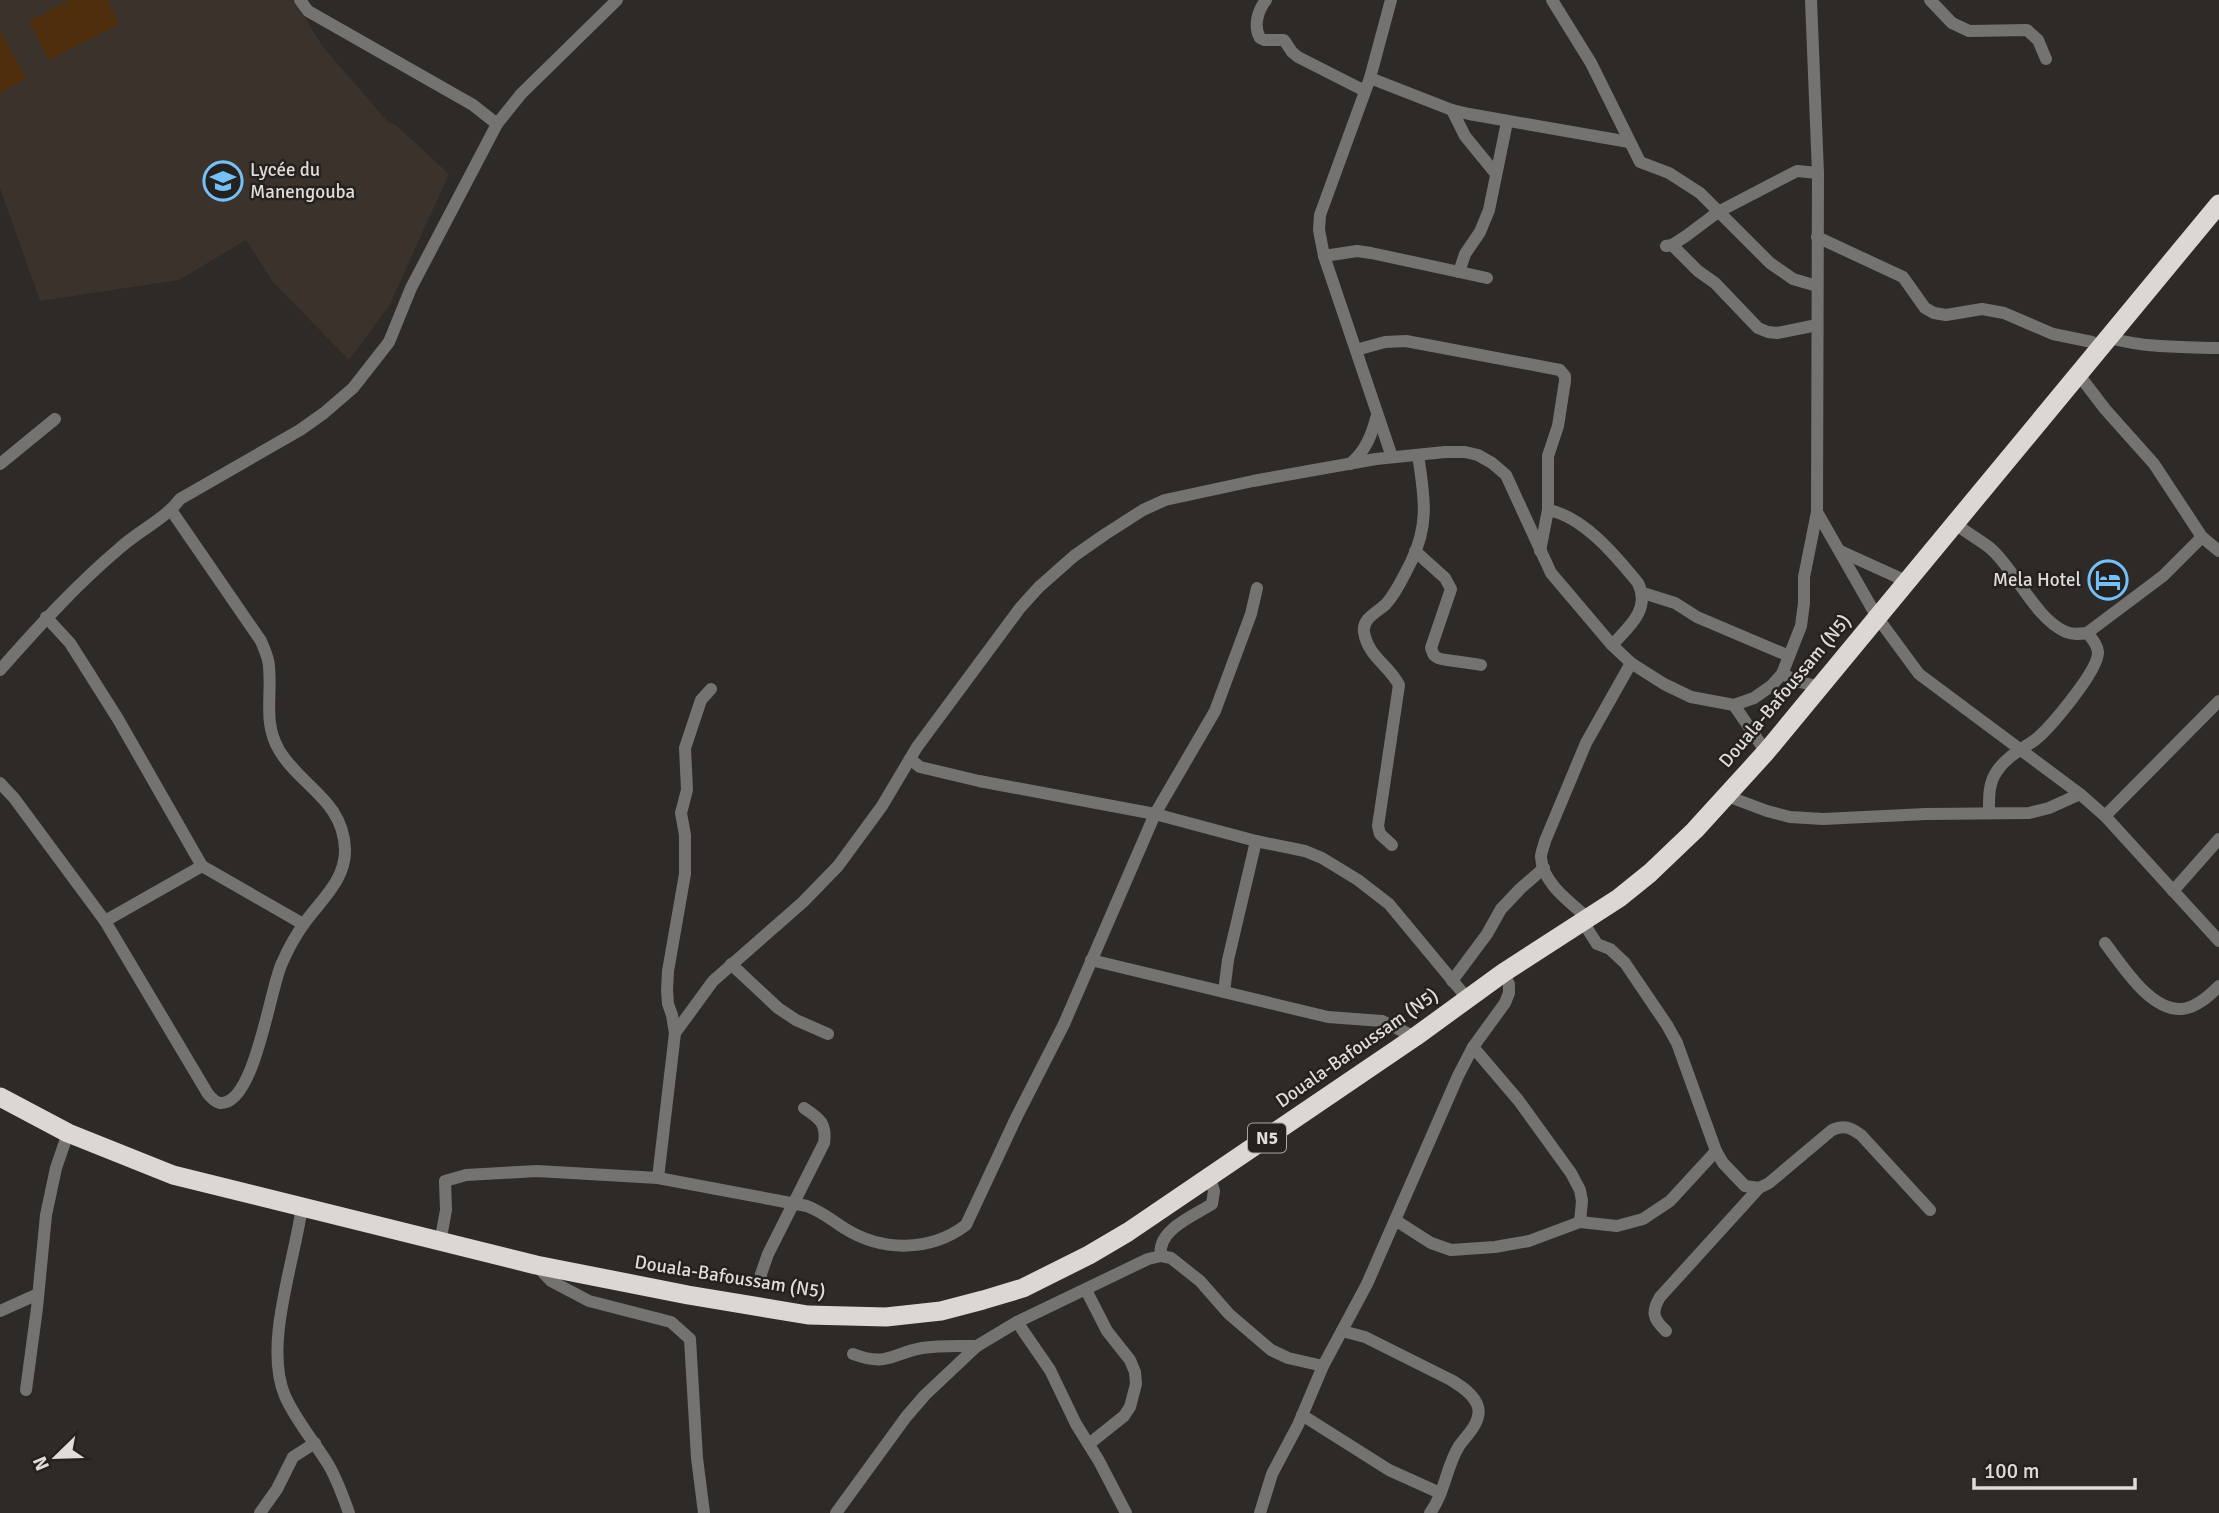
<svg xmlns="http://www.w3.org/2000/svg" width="2219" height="1513" font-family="Signika,sans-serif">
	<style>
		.built { fill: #3b322c }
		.green { fill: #4e2e0c }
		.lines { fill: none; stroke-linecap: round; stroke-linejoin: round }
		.minor { stroke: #757371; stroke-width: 12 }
		.highway { stroke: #dcd7d3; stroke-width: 19 }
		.labels { text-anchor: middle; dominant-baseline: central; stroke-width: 5; stroke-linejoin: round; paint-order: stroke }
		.shield { fill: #24211e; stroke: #a7a4a2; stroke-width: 2 }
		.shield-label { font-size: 18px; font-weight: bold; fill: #dfdcda }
		.poi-label { font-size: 19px; fill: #dfdcda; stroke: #24211e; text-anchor: start }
		.street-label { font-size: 19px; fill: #dfdcda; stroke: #24211e }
	</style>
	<rect width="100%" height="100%" fill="#2e2a27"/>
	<polygon class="built" points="0,0 293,0 324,48 388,122 396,125 449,174 389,306 349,360 273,282 246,240 179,280 40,301 0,188"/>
	<g class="green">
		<polygon points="70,0 107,0 119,24 49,60 29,21"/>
		<polygon points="2,33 26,79 0,93 0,34"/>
	</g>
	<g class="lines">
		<g class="minor">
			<polyline points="300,0 308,11 473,105 497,124"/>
			<path d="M1266,0C1258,10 1253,26 1260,38L1264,40H1284L1292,52L1298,57L1365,91"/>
			<polyline points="1391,0 1370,78 1452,110 1469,114 1629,142"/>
			<polyline points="1552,0 1591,63 1640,162 1669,173 1700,193 1770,263 1793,279 1817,286"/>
			<polyline points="1811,0 1818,173 1817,512 1877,617 1919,674 2080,794 2105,816 2219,941"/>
			<polyline points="1930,0 1952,23 1969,31 2027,30 2038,40 2046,59"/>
			<polyline points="1370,78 1320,215 1319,230 1324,256 1392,457"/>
			<polyline points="1452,110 1465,136 1496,174"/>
			<polyline points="1817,237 1903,277 1925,308 1934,313 1946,315 1982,309 2004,313 2053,334 2092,342 2102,347"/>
			<polyline points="1672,245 1698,271 1715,283 1758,328 1768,332 1777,333 1817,325"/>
			<polyline points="1666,246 1672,245 1686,236 1718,212 1797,171 1818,173"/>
			<polyline points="1324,256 1357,251 1371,253 1487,278"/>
			<polyline points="1459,272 1465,254 1480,232 1489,210 1507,122"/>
			<path d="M2109,338C2148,348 2180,347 2219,348"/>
			<polyline points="1356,350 1385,342 1406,341 1560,370 1565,376 1565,381 1558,426 1548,456 1548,510 1540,551"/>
			<polyline points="2079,375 2105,409 2154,464 2202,537 2219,551"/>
			<polyline points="0,464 55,419"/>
			<path d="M1350,464C1366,451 1372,434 1377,415"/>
			<path d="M1548,510C1583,516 1616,556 1638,583C1651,609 1629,627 1612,645"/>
			<path d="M1955,523C1966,533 1979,539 1990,548C2015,569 2035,619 2066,632C2073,635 2080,634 2087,633L2163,576L2202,537"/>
			<path d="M1415,551L1445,578L1451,589L1431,648C1433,653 1433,656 1438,658C1441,660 1472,663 1481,665"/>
			<polyline points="1840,551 1906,581"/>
			<polyline points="1643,593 1675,603 1697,617 1789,656"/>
			<polyline points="46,617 70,643 118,719 202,866 303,924"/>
			<path d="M0,670C38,627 77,584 121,547C140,530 165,519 180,499L300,430L324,413L353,388L389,342L411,288L497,124L521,94L617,0"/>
			<polyline points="1782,674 1800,682 1821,687"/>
			<polyline points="1734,705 1766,752"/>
			<polyline points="910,759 920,767 979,781 1155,814 1256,841 1305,851 1322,858 1358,880 1389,904 1467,998"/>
			<path d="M0,783L14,798L105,921L208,1094C211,1097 214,1102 220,1103C255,1106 270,987 282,963C288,949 297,933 306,921C322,899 346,879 345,849C343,800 301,787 279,750C263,723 272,696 269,667C269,658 264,649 261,641L171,510"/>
			<polyline points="1727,796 1767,811 1790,817 1823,819 1926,814 2029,813 2049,808 2080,794"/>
			<path d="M1989,813C1989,798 1988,784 1997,771C2007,756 2021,750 2035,740C2050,728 2099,670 2098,652C2097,644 2092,638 2087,633"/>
			<polyline points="2105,816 2219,701"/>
			<path d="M1392,845L1380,834L1378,826L1399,685C1389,665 1368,657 1364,632C1362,618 1378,612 1386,604C1397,592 1404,575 1411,562C1430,523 1424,496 1418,455"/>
			<polyline points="2173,891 2219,839"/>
			<path d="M1588,918C1571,903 1542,883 1541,857C1541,852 1544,846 1545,841L1586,743L1631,663"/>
			<polyline points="105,921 202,866"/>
			<path d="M1583,922L1597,944L1610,949L1625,963L1667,1025L1677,1043L1716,1151L1723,1163L1745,1186L1759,1188L1769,1183L1832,1130C1844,1125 1850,1127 1861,1135L1930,1210"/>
			<path d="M2105,943C2122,965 2150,1011 2182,1009C2196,1008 2209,996 2219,986"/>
			<polyline points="1091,960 1328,1017 1382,1021 1415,1037"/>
			<polyline points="731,964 778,1008 796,1020 828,1034"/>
			<polyline points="1452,981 1487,934 1501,909 1521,888 1544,868"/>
			<polyline points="1224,992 1228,960 1256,841"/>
			<polyline points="675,1033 713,981 803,902 838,866 882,806 917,747 1020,608 1039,587 1074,556 1104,535 1143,510 1165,500 1253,481 1376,459 1445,452 1465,452 1478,455 1492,463 1506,475 1551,573 1612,645 1631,663 1664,684 1691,697 1734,705 1754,698 1771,686 1782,674 1801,626 1804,603 1804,577 1817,512"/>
			<polyline points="1473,1047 1519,1101 1571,1173 1580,1190 1582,1201 1580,1222"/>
			<polyline points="658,1178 675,1033 672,1015 668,1004 667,990 668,971 685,874 685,835 681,813 687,790 685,748 701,700 711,689"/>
			<path d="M302,1206C295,1261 263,1345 285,1396C296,1421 314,1441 328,1464C337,1479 343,1496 349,1513"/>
			<polyline points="1395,1220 1431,1243 1451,1250 1495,1247 1529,1241 1580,1222 1617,1226 1643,1219 1670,1201 1716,1151"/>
			<path d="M440,1243L446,1210L445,1181L466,1175L537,1171L658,1178L807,1206C824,1213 830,1219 844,1228C882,1252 930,1252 966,1225L1016,1118L1064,1024L1155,814L1215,711L1251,614L1257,588"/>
			<path d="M1161,1256C1156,1230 1195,1215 1212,1204L1214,1191L1209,1175"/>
			<polyline points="536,1265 551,1281 589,1301 671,1322 690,1339 697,1458 704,1513"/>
			<path d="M762,1283L761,1274L768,1254L824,1143C827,1123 819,1118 804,1108"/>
			<polyline points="1086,1290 1107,1331 1130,1360 1135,1372 1136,1384 1130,1407 1124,1416 1089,1444"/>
			<polyline points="0,1311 38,1294"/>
			<polyline points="1017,1322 1050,1370 1076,1424 1099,1461 1126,1513"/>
			<path d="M1342,1331L1365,1337L1451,1380C1461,1386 1475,1395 1478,1407C1482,1422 1466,1436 1459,1446C1446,1467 1445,1493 1430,1513"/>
			<path d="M1666,1331C1653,1319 1651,1312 1660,1297L1759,1188"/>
			<path d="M853,1354C888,1367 890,1354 922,1348C941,1345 958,1346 977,1346"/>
			<polyline points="26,1390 37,1308 46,1215 56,1168 68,1133"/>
			<polyline points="1302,1415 1389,1470 1440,1493"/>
			<polyline points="260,1513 277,1489 293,1457 315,1443"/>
			<polyline points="836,1513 906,1417 925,1395 977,1346 1017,1322 1148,1259 1161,1256 1171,1258 1200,1281 1229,1314 1271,1350 1288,1358 1323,1366"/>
			<polyline points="1260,1513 1272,1474 1298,1425 1323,1366 1367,1284 1458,1076 1473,1047 1505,1003 1509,993 1509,984 1503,973"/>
		</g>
		<polyline class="highway" points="0,1097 68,1133 173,1175 536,1265 688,1295 808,1315 886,1317 941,1311 983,1300 1023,1288 1089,1255 1128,1232 1415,1037 1503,973 1619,898 1650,873 1695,830 1766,752 2219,204"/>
	</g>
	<defs>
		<g id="school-ring" transform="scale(2.0125)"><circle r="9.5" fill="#24211e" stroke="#75c0f6" stroke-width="1.5"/><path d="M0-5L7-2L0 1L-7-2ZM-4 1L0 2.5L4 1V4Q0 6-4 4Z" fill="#75c0f6"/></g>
		<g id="hotel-ring" transform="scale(2.0125)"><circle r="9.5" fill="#24211e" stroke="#75c0f6" stroke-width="1.5"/><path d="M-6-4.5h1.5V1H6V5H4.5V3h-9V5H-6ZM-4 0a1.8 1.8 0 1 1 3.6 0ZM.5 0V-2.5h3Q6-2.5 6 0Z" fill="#75c0f6"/></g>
	</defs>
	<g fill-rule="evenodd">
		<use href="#school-ring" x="223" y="181"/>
		<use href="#hotel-ring" x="2108" y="580"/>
	</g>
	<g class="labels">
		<rect class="shield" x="1248" y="1123.5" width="38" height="29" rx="5"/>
		<g class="shield-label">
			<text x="1267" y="1138">N5</text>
		</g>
		<g class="poi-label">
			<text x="250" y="170">Lycée du<tspan x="250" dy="22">Manengouba</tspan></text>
			<text x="2081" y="580" text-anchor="end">Mela Hotel</text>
		</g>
		<g class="street-label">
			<text transform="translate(1785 691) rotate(-50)">Douala-Bafoussam (N5)</text>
			<text transform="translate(1357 1048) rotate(-35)">Douala-Bafoussam (N5)</text>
			<text transform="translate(730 1277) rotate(9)">Douala-Bafoussam (N5)</text>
		</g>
	</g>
	<g transform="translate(56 1457) rotate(247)" stroke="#24211e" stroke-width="5" paint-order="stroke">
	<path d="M0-5L12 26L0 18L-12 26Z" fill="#dfdcda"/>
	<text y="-10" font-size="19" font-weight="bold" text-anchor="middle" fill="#dfdcda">N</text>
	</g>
	<path d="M1974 1478v10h161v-10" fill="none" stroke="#dfdcda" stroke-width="3.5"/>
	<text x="1984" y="1478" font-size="21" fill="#dfdcda" stroke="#24211e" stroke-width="5" paint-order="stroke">100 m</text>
</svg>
